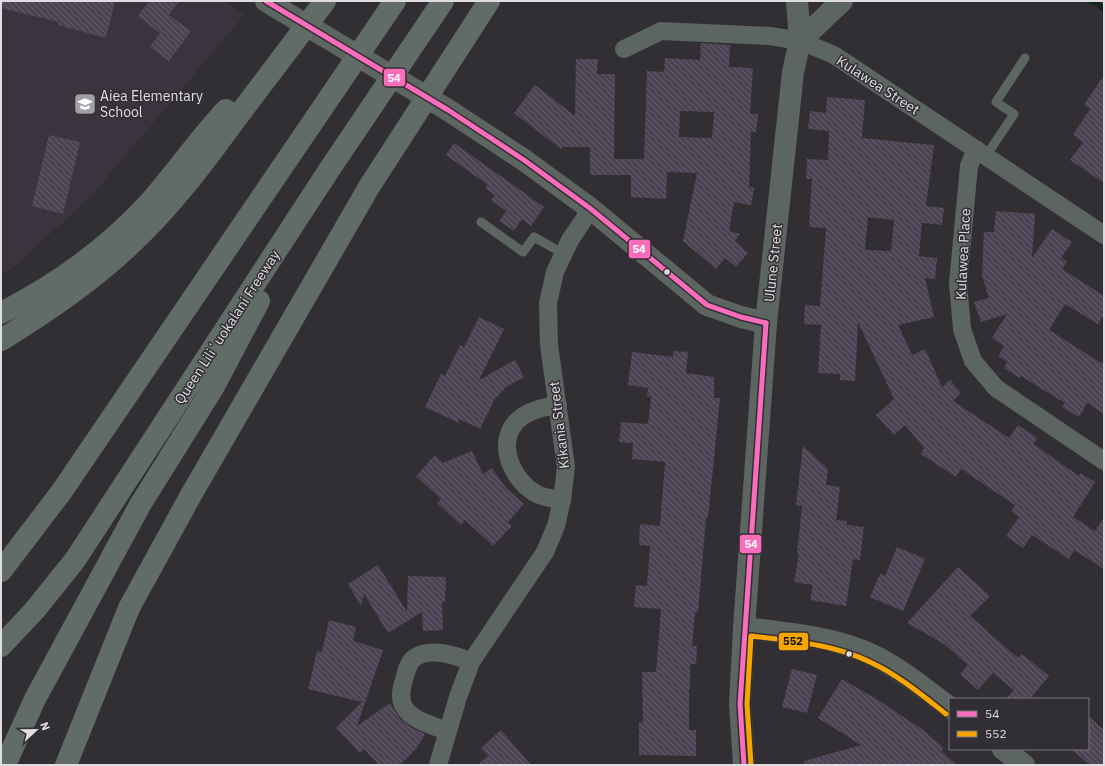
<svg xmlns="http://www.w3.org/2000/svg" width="1105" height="766" font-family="'IBM Plex Sans',sans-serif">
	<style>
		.built { fill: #3b343f }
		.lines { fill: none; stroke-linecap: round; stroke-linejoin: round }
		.stream { stroke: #10281b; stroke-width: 5 }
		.building { fill: url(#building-back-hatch); fill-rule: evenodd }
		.service { stroke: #5d6561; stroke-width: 9 }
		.minor { stroke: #5d6561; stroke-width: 18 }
		.tertiary { stroke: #5d6561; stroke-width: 22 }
		.motorway { stroke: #616c67; stroke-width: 22 }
		.bus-1-casing { stroke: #322e35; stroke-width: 8 }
		.bus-2-casing { stroke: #322e35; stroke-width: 8 }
		.bus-1 { stroke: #fb6dba; stroke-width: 5 }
		.bus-2 { stroke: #f7a600; stroke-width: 5 }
		.bus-dot { fill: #e0dde2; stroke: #322e35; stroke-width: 1.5 }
		.labels { text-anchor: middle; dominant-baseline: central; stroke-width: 3; stroke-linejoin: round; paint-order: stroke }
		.street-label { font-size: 14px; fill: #e0dde2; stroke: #322e35 }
		.poi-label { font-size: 14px; fill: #e0dde2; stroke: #322e35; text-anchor: start }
		.line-badge { stroke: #322e35; stroke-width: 1.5 }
		.badge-label { font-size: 11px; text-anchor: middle; font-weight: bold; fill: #fff }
		.pale-badge-label { font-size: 11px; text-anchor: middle; font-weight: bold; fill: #111 }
	</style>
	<defs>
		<pattern id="building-back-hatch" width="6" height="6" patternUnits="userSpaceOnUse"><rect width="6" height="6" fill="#4d4453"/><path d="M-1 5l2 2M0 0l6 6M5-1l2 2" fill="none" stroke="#665f6b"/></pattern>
	</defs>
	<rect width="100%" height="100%" fill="#322f34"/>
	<polygon class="built" points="1,1 224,1 244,15 94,193 14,267 1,274"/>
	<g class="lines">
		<polyline class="stream" points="1090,1 1098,4 1104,10"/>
	</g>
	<g class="building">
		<polygon points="1,1 115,1 106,38 58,25 59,22 1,8"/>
		<polygon points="149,1 179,1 169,15 191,31 169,61 150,47 160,33 138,16"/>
		<path d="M701,43L730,45L729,67L753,68L750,114H758L756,132H751L749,187L754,188L751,205L734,202L729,231L740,234L735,241L748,253L736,267L725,258L716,269L683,241L697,173L667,172L666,199L631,197V175H590V147H563L561,149L514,113L535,85L575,116L576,59H598L597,74H615L614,159H644L647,71L664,72L665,58L700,60ZM680,111L714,112L712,138L679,137Z"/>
		<polygon points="1104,75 1104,183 1070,160 1083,142 1073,135 1090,109 1084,105"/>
		<path d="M827,97L865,100L862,138L934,145L926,206L944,208L942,225L922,223L919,256L937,258L935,279L925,278L934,317L898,325L912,355L925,349L942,387L950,380L961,393L953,401L1009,438L1018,425L1037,438L1033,444L1079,476L1080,473L1095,482L1073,517L1095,531L1104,517V569L1074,550L1069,559L1032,535L1023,548L1006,536L1019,517L1011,511L1015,505L961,469L956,477L921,454L924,448L905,425L894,435L876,415L894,399L858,322L855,381L840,380V374L818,373L821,325L804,324L805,305L820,306L826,228L809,227L812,179H806L807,159L828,160L829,131L808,129L810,111L826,113ZM868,217L894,220L891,251L865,250Z"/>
		<polygon points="49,135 80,142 63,214 32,206"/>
		<polygon points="454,143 544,207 531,226 522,219 514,231 499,221 506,211 491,200 495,195 485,188 488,185 446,155"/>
		<polygon points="996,211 1035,214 1032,258 1052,229 1072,242 1061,258 1067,262 1062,269 1104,296 1104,314 1098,324 1065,304 1049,330 1104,365 1104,414 1087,403 1079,417 1062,407 1065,403 1021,376 1020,378 1004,368 1007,362 998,356 1004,346 992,338 1007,314 981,322 974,302 989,298 982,276 984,232 994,232"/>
		<polygon points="479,317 504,329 479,380 515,360 524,377 506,387 494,400 480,429 457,418 459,423 425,407 441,374 445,376 460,345 464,347"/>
		<polygon points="673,351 688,352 686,373 714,377 714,398 720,398 708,518 706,518 698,612 695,612 692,646 697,646 696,664 690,664 690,689 689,689 689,730 696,730 696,756 639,755 639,723 643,723 642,672 656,672 661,609 634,607 636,585 647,586 650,546 639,545 640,524 660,526 665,462 632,459 633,443 619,442 621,422 648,424 651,397 647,396 648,388 628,385 632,352 673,357"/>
		<polygon points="803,446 828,469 826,485 840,487 836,520 847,521 847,525 864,527 860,560 853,559 846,606 810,600 813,585 794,582 799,553 797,553 802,506 796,505"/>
		<polygon points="472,451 483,474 492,468 506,488 524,504 508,522 512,526 493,546 465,520 461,525 437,503 441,499 416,476 435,455 443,463"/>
		<polygon points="897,547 925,559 903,611 870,597 880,574 885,576"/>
		<polygon points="378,565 407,612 408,576 446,577 445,602 442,602 443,630 423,631 422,612 388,633 364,594 361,606 348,584"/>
		<polygon points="958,567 990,596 970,616 1018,658 1022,654 1049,676 1030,699 1006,699 1014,690 993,673 978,690 960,674 968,665 944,644 907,623"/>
		<polygon points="329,620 356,627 353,641 383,650 357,726 390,703 400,719 412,728 425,734 416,749 400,765 379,765 364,749 360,753 336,728 362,702 308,689 317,651 322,652"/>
		<polygon points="792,669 817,675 807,713 782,707"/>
		<polygon points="842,679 878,700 923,730 944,748 941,751 957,765 805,765 804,761 861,745 818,718"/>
		<polygon points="1088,716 1104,730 1104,765 1090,765 1071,749 1088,749"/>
		<polygon points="501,730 531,765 477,765 488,756 481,748"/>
	</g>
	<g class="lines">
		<g class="service">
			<polyline points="986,156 1014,114 996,102 1025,58"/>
			<polyline points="481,222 523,252 534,237 564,254"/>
		</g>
		<g class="minor">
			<polyline points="624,49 661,31 770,36 800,41 834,55 1104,235"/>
			<polyline points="976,149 969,166 958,283 962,329 973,361 996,388 1104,461"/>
			<path d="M558,405C545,407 534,409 523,416C493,437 510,478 535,493C542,498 554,498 562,500"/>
			<path d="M447,731C434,726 411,720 404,707C399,698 401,689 404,680C406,672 408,663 414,658C430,647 456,655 471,662"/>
			<polyline points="438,765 458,697 471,662 545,552 556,526 562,500 566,467 549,345 548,303 555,272 570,240 591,209"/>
		</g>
		<g class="tertiary">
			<polyline points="266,1 448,110 524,160 591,209 707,305 741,317 766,323"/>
			<polyline points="800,41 842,1"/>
			<path d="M744,628C785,633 835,637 872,655C901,669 925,689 950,708"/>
			<polyline points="1003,749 1024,765"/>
			<polyline points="744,765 740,704 744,628 766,323 793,72 800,41 797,1"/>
		</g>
		<g class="motorway">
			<path d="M1,313C56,285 108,248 150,202C176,172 199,139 226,110"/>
			<path d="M1,340C47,312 91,282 130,245C170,208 203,164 235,120C265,80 295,41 325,1"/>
			<polyline points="1,571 62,491 395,1"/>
			<polyline points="1,646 34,611 75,560 329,170 443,1"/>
			<polyline points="5,765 35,699 140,505 213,388 259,301"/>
			<polyline points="66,765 129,608 191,495 369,187 489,1"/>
		</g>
		<g class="bus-1-casing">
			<g id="bus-1">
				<polyline points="266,1 448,110 524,160 591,209 707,305 741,317 766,323"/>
				<polyline points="744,765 740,704 766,323"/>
			</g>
		</g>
		<g class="bus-2-casing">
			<path id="bus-2" d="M751,765L747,704L751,636C791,641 833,644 870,662C898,675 922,695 946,714"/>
		</g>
		<use href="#bus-1" class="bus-1"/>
		<use href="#bus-2" class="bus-2"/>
	</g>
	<defs>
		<g id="school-square" transform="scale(1.15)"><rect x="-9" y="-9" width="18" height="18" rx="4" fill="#a3a0a5" stroke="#322e35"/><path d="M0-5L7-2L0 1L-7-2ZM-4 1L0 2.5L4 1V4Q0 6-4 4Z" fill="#fff"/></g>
	</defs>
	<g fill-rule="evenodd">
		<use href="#school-square" x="85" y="104"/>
	</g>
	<g class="bus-dot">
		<circle cx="667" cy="272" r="3.5"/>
		<circle cx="849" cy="654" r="3.5"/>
	</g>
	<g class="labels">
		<g class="street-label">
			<text transform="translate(878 85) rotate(33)">Kulawea Street</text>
			<text transform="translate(963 254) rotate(-87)">Kulawea Place</text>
			<text transform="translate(773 263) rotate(-84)">Ulune Street</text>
			<text transform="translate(227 327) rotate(-57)">Queen Liliʻuokalani Freeway</text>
			<text transform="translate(559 425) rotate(-97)">Kikania Street</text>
		</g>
		<g class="poi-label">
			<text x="100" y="96">Aiea Elementary<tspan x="100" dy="16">School</tspan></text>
		</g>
	</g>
	<g class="line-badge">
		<rect x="383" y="68" width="23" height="19" rx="4" fill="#fb6dba"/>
		<rect x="628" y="239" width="23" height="20" rx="4" fill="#fb6dba"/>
		<rect x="739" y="534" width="23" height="20" rx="4" fill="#fb6dba"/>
		<rect x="778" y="632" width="31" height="19" rx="4" fill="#f7a600"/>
	</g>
	<g class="badge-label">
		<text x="394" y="82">54</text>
		<text x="639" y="253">54</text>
		<text x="751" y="548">54</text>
	</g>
	<g class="pale-badge-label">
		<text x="793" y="645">552</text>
	</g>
	<rect width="1105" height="766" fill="none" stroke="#e0dde2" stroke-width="4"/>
	<rect x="949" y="698" width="140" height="52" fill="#322e35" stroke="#78747a"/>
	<rect x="957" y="711" width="20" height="6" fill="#fb6dba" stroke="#78747a"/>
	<text x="985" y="718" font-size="12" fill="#e0dde2">54</text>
	<rect x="957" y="731" width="20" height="6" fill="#f7a600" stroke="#78747a"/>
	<text x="985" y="738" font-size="12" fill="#e0dde2">552</text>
	<g transform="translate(36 730) rotate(68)" stroke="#322e35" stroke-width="3" paint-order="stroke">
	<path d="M0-3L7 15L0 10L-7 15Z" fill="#e0dde2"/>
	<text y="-6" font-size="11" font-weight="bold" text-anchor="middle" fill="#e0dde2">N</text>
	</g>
</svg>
